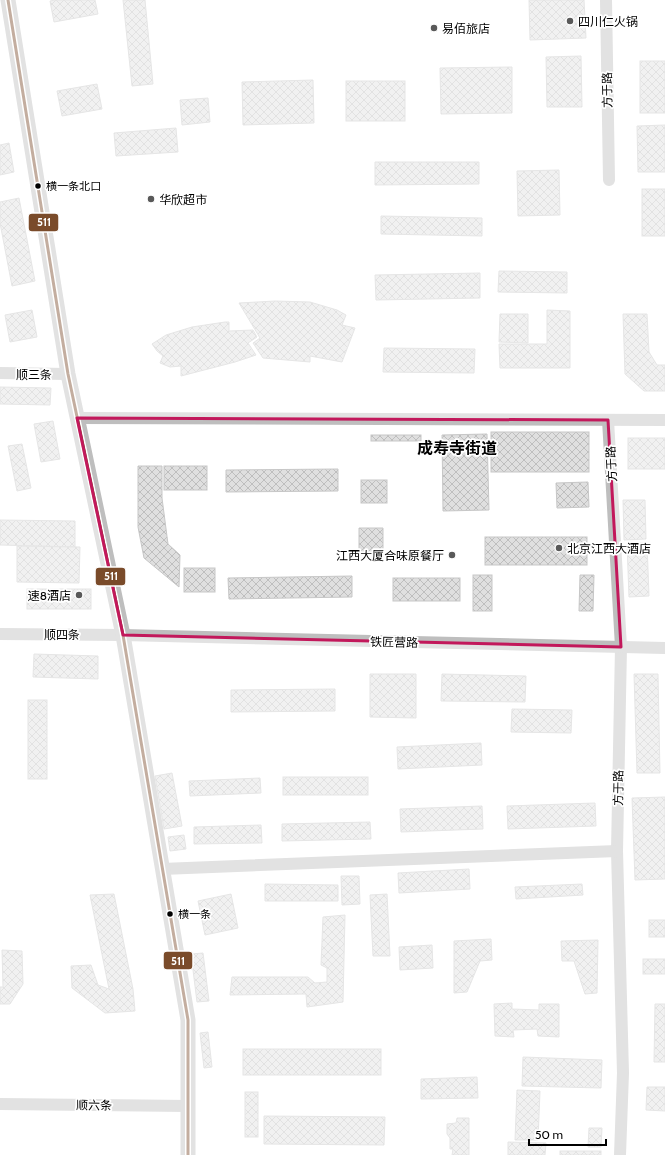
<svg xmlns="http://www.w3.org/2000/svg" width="665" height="1155" font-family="Cabin,'Noto Sans SC',sans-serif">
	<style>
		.building { fill: url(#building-cross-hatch); stroke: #c7c7c7 }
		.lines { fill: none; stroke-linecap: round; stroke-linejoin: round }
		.minor { stroke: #bebebe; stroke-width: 12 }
		.tertiary { stroke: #bebebe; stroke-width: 15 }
		.bus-1-casing { stroke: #fff; stroke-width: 6 }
		.bus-1 { stroke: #7a4b2a; stroke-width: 3 }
		.marked { fill: none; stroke: #c2185b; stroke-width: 3; stroke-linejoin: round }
		.poi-dot { fill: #595959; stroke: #fff; stroke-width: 1.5 }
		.bus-dot { fill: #000; stroke: #fff; stroke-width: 1.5 }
		.labels { text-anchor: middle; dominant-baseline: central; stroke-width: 3.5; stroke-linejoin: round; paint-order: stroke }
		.bus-label { font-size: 11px; fill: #000; stroke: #fff; text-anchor: start }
		.poi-label { font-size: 12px; fill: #000; stroke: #fff; text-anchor: start }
		.street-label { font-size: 12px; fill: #000; stroke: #fff }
		.district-label { font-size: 16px; font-weight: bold; fill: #000; stroke: #fff }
		.line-badge { stroke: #fff; stroke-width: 1.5 }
		.badge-label { font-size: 11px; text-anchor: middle; font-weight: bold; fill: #fff }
	</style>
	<defs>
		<pattern id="building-cross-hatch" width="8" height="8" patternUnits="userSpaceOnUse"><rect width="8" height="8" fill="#dfdfdf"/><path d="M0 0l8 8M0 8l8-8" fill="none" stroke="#bebebe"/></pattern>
	</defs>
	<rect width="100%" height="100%" fill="#fff"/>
	<g class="building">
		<polygon points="55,0 95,0 98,14 54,22 50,1"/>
		<polygon points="123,0 145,0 153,84 132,86"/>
		<polygon points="529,0 584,0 586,38 530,40"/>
		<polygon points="581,56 582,107 547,107 546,57"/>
		<rect x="640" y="61" width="25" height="52"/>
		<polygon points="512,67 512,113 441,114 440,68"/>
		<polygon points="313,80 314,123 243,125 242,82"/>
		<rect x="346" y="81" width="59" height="40"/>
		<polygon points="97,84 102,109 62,116 57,91"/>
		<polygon points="208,98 210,122 182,125 180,100"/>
		<polygon points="665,125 665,172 638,172 637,126"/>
		<polygon points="176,128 178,152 116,156 114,133"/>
		<polygon points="9,143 14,172 0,175 0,145"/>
		<polygon points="375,162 479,162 479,184 375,185"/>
		<polygon points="559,170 560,215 518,216 517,171"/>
		<rect x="642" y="189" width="23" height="47"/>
		<polygon points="19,198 35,281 12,286 0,223 0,202"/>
		<polygon points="381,216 482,218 482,236 381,234"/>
		<polygon points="499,271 567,272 567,293 498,292"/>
		<polygon points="480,273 480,298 376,300 375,275"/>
		<polygon points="275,301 310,302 337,310 346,315 342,325 355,328 342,362 310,356 310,362 263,358 253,343 260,338 239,303"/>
		<polygon points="32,310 37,337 10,342 5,315"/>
		<polygon points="547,310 570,311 570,368 500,368 499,344 547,344"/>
		<polygon points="500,314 528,314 528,343 499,342"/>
		<polygon points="623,314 647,314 649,352 657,365 665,365 665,391 644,391 625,374"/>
		<polygon points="225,322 229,322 229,331 253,330 257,337 248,343 256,355 235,362 181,376 181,366 170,367 160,363 163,356 157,351 152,344 166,335 192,327"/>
		<polygon points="384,348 475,349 474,373 383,372"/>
		<polygon points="0,387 51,388 50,405 0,404"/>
		<polygon points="53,421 60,459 41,462 34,424"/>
		<rect x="491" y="432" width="98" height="40"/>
		<polygon points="487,434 489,510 443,511 442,435"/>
		<rect x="371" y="435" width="50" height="6"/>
		<rect x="628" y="438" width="37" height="31"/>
		<polygon points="22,444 31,488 17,491 8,446"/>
		<polygon points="138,466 162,466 162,498 168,544 180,555 179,587 144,558 138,527"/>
		<rect x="164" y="466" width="43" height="24"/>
		<polygon points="338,469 338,491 226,492 226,470"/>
		<rect x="361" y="480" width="26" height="23"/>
		<polygon points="588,482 589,507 557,508 556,483"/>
		<polygon points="623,500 645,500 646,539 624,540"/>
		<polygon points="0,520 75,521 75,547 0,545"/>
		<polygon points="359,528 383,528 383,554 359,555"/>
		<rect x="485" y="537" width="102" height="28"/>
		<polygon points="627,543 647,543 649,596 629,597"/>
		<polygon points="17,546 80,547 79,583 17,582"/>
		<rect x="184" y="568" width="31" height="24"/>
		<rect x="473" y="575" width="19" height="36"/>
		<polygon points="580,575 594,575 593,611 579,611"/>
		<polygon points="352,576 352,597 229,599 228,578"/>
		<rect x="393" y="578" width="67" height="23"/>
		<rect x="27" y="589" width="64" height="20"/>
		<polygon points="34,654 98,656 98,679 33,677"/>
		<polygon points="370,674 416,674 416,718 370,717"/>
		<polygon points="442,674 526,676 525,702 441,701"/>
		<polygon points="634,674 658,674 660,773 637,773"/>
		<polygon points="335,689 335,711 231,712 231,690"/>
		<rect x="28" y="700" width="19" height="79"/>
		<polygon points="512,709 572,710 571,733 511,732"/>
		<polygon points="481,743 482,765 398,769 397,747"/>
		<polygon points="172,773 182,826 164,829 155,776"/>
		<rect x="283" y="777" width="85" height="18"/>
		<polygon points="260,778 261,793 190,796 189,781"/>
		<polygon points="665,797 665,879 635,880 632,798"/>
		<polygon points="595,803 596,826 508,829 507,806"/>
		<polygon points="482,806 483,829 401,832 400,809"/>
		<polygon points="370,822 371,839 282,841 282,824"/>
		<polygon points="261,825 262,843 194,844 194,827"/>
		<polygon points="184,835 186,849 170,851 168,837"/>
		<polygon points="469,869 470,889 399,893 398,873"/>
		<polygon points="341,876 359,876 360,904 342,905"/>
		<polygon points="265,884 338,885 338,901 265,901"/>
		<polygon points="582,884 583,895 516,899 515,887"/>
		<polygon points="114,894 133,989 135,1011 105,1013 72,988 71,966 91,965 98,985 109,989 90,895"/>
		<polygon points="231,894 238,928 205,935 198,901"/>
		<polygon points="387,894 390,956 373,956 370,895"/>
		<polygon points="345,915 343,1002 307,1007 306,994 230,995 232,977 308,977 315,983 327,982 327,968 321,965 323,917"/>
		<rect x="649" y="920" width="16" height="17"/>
		<polygon points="491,939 492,960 480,961 467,992 454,993 454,941"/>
		<polygon points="598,940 597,993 585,994 574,961 562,961 561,941"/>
		<polygon points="432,945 433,968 400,970 399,947"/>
		<polygon points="2,950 22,951 23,984 10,1004 0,1004 0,987 3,987"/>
		<polygon points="203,953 209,1001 197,1002 191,954"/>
		<rect x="643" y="959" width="22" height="15"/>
		<polygon points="512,1003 512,1009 539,1010 539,1004 559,1004 559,1037 538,1036 537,1029 513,1030 514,1037 495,1036 494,1004"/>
		<polygon points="655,1004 665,1004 665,1062 654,1062"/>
		<polygon points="208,1032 212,1067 204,1068 200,1033"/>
		<rect x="243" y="1049" width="138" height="26"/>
		<polygon points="523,1057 602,1060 601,1088 522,1086"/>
		<polygon points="477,1077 478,1098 421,1099 421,1079"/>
		<polygon points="647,1087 665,1087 665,1111 646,1110"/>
		<polygon points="517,1090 540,1091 538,1140 515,1140"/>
		<rect x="245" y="1092" width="13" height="45"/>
		<polygon points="264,1116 385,1117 384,1145 264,1144"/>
		<polygon points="457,1118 469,1118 469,1155 452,1155 453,1149 450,1149 450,1138 447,1134 447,1124 456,1123"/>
		<polygon points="589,1128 602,1128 601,1147 588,1147"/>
		<polygon points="508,1142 546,1143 545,1155 508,1155"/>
		<rect x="560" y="1151" width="41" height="4"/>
	</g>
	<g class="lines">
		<g class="minor">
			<polyline points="606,0 609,180"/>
			<polyline points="0,373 68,374"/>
			<polyline points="77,418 665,420"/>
			<polyline points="608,420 621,647 617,851 623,1073 620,1155"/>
			<polyline points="0,634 123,635 665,648"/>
			<polyline points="162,869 617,851"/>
			<polyline points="0,1104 188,1106"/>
		</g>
		<polyline class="tertiary" points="8,0 68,374 123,635 188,1020 188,1155"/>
		<g class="bus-1-casing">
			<polyline id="bus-1" points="8,0 68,374 123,635 188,1020 188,1155"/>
		</g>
		<use href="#bus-1" class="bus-1"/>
	</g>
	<path d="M0 0H665V1155H0ZM77,418L608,420L621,647L123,635Z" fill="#fff" fill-opacity=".55" fill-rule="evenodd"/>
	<path class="marked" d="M77,418L608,420L621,647L123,635Z"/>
	<g class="poi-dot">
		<circle cx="570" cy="21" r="4"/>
		<circle cx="434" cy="28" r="4"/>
		<circle cx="151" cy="199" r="4"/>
		<circle cx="559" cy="548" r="4"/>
		<circle cx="452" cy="555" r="4"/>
		<circle cx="79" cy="595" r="4"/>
	</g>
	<g class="bus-dot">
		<circle cx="38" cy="186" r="3.5"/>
		<circle cx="170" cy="914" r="3.5"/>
	</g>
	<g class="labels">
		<g class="bus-label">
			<text x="46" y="186">横一条北口</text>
			<text x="178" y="914">横一条</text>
		</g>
		<g class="poi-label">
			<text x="578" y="21">四川仁火锅</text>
			<text x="442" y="28">易佰旅店</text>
			<text x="159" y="199">华欣超市</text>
			<text x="567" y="548">北京江西大酒店</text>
			<text x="444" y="555" text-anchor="end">江西大厦合味原餐厅</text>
			<text x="71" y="595" text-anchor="end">速8酒店</text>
		</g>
		<g class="street-label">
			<text transform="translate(607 90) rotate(-91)">方于路</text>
			<text x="34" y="374">顺三条</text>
			<text transform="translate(611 464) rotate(-93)">方于路</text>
			<text x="62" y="634">顺四条</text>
			<text transform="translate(394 642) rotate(1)">铁匠营路</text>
			<text transform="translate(618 788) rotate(-89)">方于路</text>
			<text transform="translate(94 1105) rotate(1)">顺六条</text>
		</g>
		<g class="district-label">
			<text x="457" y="448">成寿寺街道</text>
		</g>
	</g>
	<g class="line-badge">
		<rect x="28" y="213" width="31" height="19" rx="4" fill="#7a4b2a"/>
		<rect x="95" y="567" width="31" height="19" rx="4" fill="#7a4b2a"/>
		<rect x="163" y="951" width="30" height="19" rx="4" fill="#7a4b2a"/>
	</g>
	<g class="badge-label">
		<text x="44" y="226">511</text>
		<text x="111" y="580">511</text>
		<text x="178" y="965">511</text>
	</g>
	<path d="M529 1139v6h77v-6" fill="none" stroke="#000000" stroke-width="2"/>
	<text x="535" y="1139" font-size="12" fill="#000000" stroke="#ffffff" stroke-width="3" paint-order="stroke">50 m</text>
</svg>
